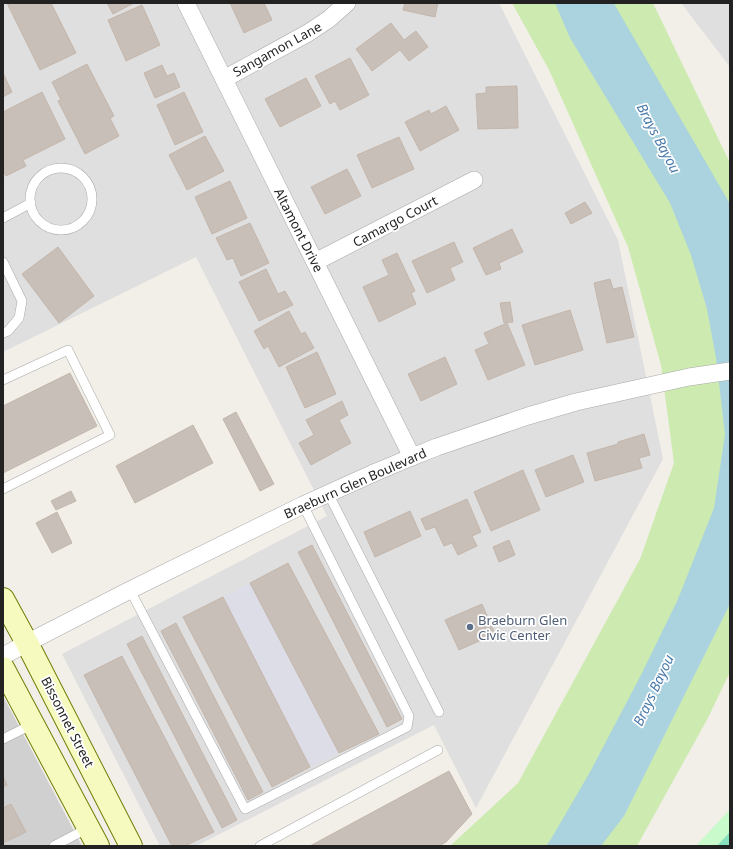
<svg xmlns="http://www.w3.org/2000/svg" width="733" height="849" font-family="'Noto Sans',sans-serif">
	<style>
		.residential { fill: #e0dfdf }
		.religious { fill: #d0d0d0 }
		.grass { fill: #cdebb0 }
		.park { fill: #c8facc }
		.pitch { fill: #88e0be }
		.plaza { fill: #dddde8 }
		.water { fill: #aad3df }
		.building { fill: #c7bfb8; stroke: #c4b6ab }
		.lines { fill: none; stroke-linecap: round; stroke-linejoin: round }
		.service-casing { stroke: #a9a9a9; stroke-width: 10 }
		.minor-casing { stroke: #a9a9a9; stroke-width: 18 }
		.secondary-casing { stroke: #707d05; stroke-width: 24 }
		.service { stroke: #fff; stroke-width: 9 }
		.minor { stroke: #fff; stroke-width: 17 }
		.secondary { stroke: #f7fabf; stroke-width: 22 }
		.service-dot { fill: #5c6f8a; stroke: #fff; stroke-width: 1.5 }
		.labels { text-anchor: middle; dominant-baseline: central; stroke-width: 3.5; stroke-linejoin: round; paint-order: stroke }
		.street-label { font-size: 13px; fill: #222; stroke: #fff }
		.service-label { font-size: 13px; fill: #4e5e75; stroke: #fff; text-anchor: start }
		.water-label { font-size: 14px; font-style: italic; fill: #4a7aab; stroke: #fff }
	</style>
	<rect width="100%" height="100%" fill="#f2efe9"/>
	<g class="residential">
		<polygon points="3,3 499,3 618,240 663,459 476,808 434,725 196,846 160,846 62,654 327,516 196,257 3,352"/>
		<polygon points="681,3 730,3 730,67"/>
	</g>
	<polygon class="religious" points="3,696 82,846 3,846"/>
	<polygon class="grass" points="512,3 653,3 730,163 730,672 708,718 637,846 450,846 518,783 640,559 674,463 661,365 628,247 549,70"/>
	<polygon class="park" points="730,809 730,846 696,846"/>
	<polygon class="pitch" points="730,832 730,846 717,846"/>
	<polygon class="plaza" points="250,583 339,753 310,767 223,597"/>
	<polygon class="water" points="555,3 614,3 616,7 730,204 730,604 624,816 601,846 546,846 551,839 590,772 642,673 678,599 714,508 725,434 716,358 707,309 691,255 670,203 570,38"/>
	<g class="building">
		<polygon points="7,3 51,3 76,53 40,70"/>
		<polygon points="107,3 134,3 113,14"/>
		<polygon points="230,3 264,3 272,20 244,33"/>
		<polygon points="405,3 438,3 435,17 403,10"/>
		<polygon points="142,5 160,45 126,61 108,20"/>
		<polygon points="391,23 404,40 416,31 428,47 409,61 400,50 372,71 356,49"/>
		<polygon points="350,58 369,95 340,110 335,101 330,104 315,76"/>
		<polygon points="87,64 114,116 110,118 119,136 85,154 58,101 61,100 52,82"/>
		<polygon points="162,65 167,76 174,73 180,87 155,98 144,73"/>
		<polygon points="3,73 12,92 3,97"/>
		<polygon points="306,78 321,106 280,127 265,99"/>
		<polygon points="517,86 518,128 478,129 476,94 486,93 486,87"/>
		<polygon points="42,92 65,139 23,160 26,166 6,176 3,171 3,112"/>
		<polygon points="184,92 203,132 175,145 157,105"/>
		<polygon points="446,106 459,130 420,151 405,122 429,110 431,114"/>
		<polygon points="205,136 224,171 187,190 169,155"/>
		<polygon points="399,137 414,169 372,188 357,155"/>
		<polygon points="347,169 361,196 325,214 311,187"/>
		<polygon points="230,181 247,218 212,234 195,197"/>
		<polygon points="585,202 592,213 571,224 565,213"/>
		<polygon points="250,223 269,263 241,276 233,258 227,260 216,238"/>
		<polygon points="512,229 523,252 499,263 501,269 486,275 473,248"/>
		<polygon points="454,242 463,262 450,268 455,280 427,293 412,261"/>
		<polygon points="58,247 94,296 59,323 22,274"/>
		<polygon points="397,253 415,291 411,293 416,304 379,322 363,287 389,275 382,260"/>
		<polygon points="266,269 278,294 285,291 293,305 259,321 239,282"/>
		<polygon points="610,279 613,289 622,287 634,337 607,343 594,283"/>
		<polygon points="510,302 513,322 504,323 500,303"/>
		<polygon points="570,310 583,350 535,365 522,325"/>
		<polygon points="289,311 301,334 305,332 314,348 279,367 268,346 264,349 254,331"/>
		<polygon points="507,323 525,365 488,380 475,350 489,344 484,333"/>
		<polygon points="317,352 336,394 305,408 286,367"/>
		<polygon points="445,357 457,384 421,401 408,374"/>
		<polygon points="70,373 97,426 3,473 3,406"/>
		<polygon points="342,401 348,415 339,420 351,443 311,465 299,443 314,435 306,420"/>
		<polygon points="236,412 274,484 260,491 223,419"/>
		<polygon points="193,425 213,463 135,503 116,466"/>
		<polygon points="644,434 650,455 639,458 642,468 595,481 587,453 618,444 618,442"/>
		<polygon points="573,455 584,482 546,497 535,470"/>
		<polygon points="523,470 540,510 491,531 474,492"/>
		<polygon points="71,491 76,501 56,510 51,501"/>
		<polygon points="467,499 481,532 472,536 477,546 458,555 452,543 444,546 435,527 426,530 421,519"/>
		<polygon points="410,511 421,536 375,557 364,532"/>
		<polygon points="57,512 72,543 52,553 36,523"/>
		<polygon points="509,540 515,555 499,562 493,547"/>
		<polygon points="312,545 402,719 387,727 298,552"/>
		<polygon points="288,563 379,734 339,753 250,583"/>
		<polygon points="223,597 310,767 272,787 183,617"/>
		<polygon points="482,604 495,634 459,650 445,620"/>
		<polygon points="176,623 263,792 248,800 161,631"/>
		<polygon points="142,636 237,820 222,828 127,644"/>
		<polygon points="122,656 214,832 185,846 172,846 84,675"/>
		<polygon points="449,771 472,814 446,842 439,846 310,846"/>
		<polygon points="3,776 7,785 3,787"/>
		<polygon points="11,804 26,832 3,843 3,808"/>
	</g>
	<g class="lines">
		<g class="service-casing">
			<g id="service">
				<circle cx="61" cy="199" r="31"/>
				<polyline points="3,218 31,203"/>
				<polyline points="3,262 22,301 19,318 8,331 3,333"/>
				<polyline points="3,380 68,350 110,435 3,489"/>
				<polyline points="328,493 439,712"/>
				<polyline points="130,590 245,809 407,727 409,716 303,505"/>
				<polyline points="3,739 33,724"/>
				<polyline points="54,846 88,828"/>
				<polyline points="260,846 438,750"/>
			</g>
		</g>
		<g class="minor-casing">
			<g id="minor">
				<polyline points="186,3 412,457"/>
				<polyline points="224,79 308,33 329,19 347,3"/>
				<polyline points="315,262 474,180"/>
				<polyline points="3,656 27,643 130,590 303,505 376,472 412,457 437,447 528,416 576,402 689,377 730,371"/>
			</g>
		</g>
		<g class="secondary-casing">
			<g id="secondary">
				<polyline points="3,599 27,643 131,846"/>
				<polyline points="3,668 98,846"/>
			</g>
		</g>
		<use href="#service" class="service"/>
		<use href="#minor" class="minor"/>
		<use href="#secondary" class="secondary"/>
	</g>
	<circle class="service-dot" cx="470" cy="627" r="4"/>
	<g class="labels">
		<g class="street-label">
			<text transform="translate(277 49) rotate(-29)">Sangamon Lane</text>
			<text transform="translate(395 221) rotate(-28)">Camargo Court</text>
			<text transform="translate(299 230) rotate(63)">Altamont Drive</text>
			<text transform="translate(355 483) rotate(-24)">Braeburn Glen Boulevard</text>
			<text transform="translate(68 722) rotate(63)">Bissonnet Street</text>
		</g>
		<g class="service-label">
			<text x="478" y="620">Braeburn Glen<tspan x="478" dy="15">Civic Center</tspan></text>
		</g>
		<g class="water-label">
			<text transform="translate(659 138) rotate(62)">Brays Bayou</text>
			<text transform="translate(653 690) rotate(-65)">Brays Bayou</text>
		</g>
	</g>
	<rect width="733" height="849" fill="none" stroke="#222222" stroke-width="8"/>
</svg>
